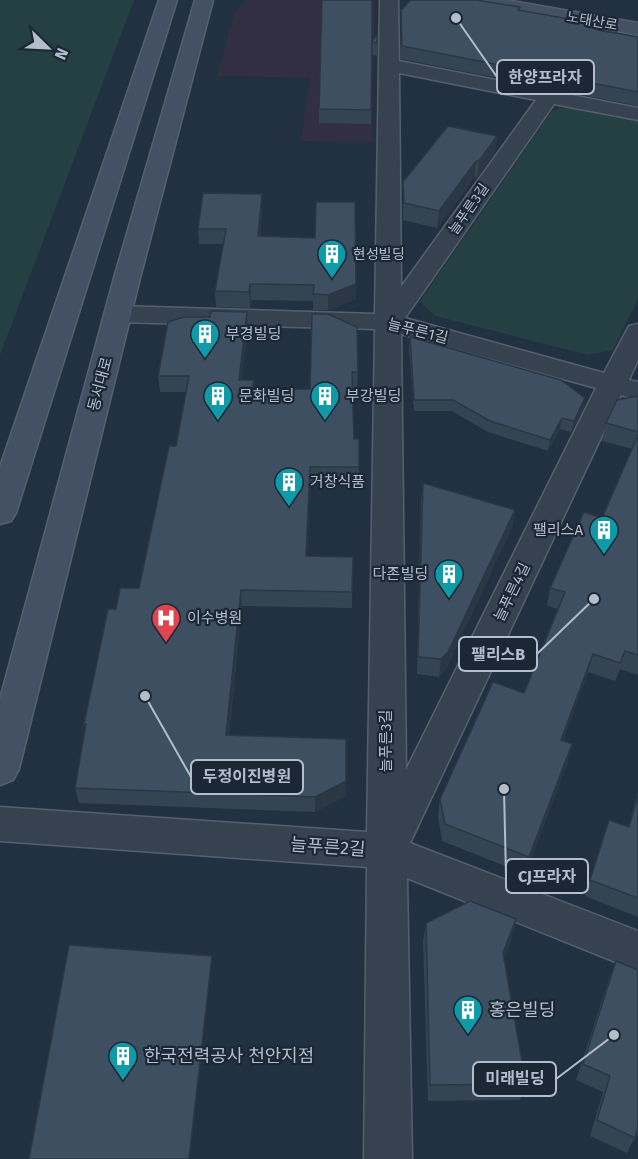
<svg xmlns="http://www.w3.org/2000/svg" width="638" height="1159" font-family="'Fira Sans','Noto Sans KR',sans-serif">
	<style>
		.medical { fill: #312f41 }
		.green { fill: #244042 }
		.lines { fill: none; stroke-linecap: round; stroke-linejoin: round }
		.street-casing { stroke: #55606f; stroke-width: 3 }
		.secondary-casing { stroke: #55606f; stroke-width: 3 }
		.street { fill: #374251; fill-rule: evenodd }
		.secondary { fill: #445164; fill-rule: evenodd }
		.wall { fill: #354453 }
		.shaded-wall { fill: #2b3744 }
		.building { fill: #3e4f61; stroke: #2b3744; stroke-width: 1.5 }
		.labels { text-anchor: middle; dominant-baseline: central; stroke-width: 4.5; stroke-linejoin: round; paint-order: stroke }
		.far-street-label { font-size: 14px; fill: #b3bdcc; stroke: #1c2736 }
		.far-poi-label { font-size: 14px; fill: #b3bdcc; stroke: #1c2736; text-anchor: start }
		.street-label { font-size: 15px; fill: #b3bdcc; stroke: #1c2736 }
		.poi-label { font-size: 15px; fill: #b3bdcc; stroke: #1c2736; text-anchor: start }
		.near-street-label { font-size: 18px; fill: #b3bdcc; stroke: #1c2736 }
		.near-poi-label { font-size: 18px; fill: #b3bdcc; stroke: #1c2736; text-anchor: start }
		.leader { fill: none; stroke: #b3bdcc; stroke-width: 2 }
		.callout-dot { fill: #b3bdcc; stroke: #1c2736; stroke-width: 2 }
		.callout { fill: #1c2736; stroke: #b3bdcc; stroke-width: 2 }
		.callout-label { font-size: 16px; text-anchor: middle; font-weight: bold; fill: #b3bdcc }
	</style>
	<rect width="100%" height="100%" fill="#223141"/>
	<polygon class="medical" points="245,0 375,0 372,143 301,141 310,78 217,76 234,15"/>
	<g class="green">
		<polygon points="0,0 134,0 0,355"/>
		<polygon points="566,107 638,121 638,299 613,350 589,355 435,316 420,301 552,111"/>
	</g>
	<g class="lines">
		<g class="street-casing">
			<path id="street" d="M380,0H398L399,61L638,108V120L554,104L405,318L604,373L629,326L638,324V360L629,380L638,382V400L621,395L410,843L638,931V971L407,878L412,1159H364L367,867L0,841V807L367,832L375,329L119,322L110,320L106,314L110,308L119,306L375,314ZM399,73L536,100L401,287ZM401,334L596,388L406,770Z"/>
		</g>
		<g class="secondary-casing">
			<g id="secondary">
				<polygon points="159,0 177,0 16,513 11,521 0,524 0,467"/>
				<polygon points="195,0 213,0 140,278 19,769 13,780 0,785 0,699 114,278"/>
				<polygon points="466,0 506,0 638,23 638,35 475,5 469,4"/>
			</g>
		</g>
		<use href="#street" class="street"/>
		<use href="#secondary" class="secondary"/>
	</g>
	<g class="wall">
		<polygon points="401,10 519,10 601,27 600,30 638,37 638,106 401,59"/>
		<polygon points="377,35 377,56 372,55 371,124 319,123 319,109 372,41"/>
		<polygon points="497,136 495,152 477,178 475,177 437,228 403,220 403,182"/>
		<polygon points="262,194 262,208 260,236 356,299 328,310 313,310 313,301 251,300 250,308 216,307 215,291 223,244 199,244 198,229"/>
		<polygon points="247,312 248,328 241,380 254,389 310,389 312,314 358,372 357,388 352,388 354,439 359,467 359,483 310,483 307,556 353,557 352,608 242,606 229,735 346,796 315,812 79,803 75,788 85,728 84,724 116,609 139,588 176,446 186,392 160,392 158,376"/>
		<polygon points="410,337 585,398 583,409 571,432 560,429 548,451 488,432 452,411 414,411 409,348"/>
		<polygon points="638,396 638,675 620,669 615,681 588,672 563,741 568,762 525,874 442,841 438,816 440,799 524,693 558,609 547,606 550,588 602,518 632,449 602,441 606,423"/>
		<polygon points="423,483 515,510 512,528 446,669 439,677 417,674 421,501"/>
		<polygon points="638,792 638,917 585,896 609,820 628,827"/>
		<polygon points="516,919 512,938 504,957 526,1084 520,1100 428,1101 423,941 426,923"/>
		<polygon points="616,961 638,970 638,1136 636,1135 627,1153 590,1136 603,1092 576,1080 609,979"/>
	</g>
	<g class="shaded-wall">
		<polygon points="497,136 495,152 477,178 479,161"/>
		<polygon points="476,161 475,177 437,228 439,211"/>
		<polygon points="262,194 262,208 259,251 258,236"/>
		<polygon points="250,284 251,300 250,308 249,292"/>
		<polygon points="356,284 356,299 328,310 328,295"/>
		<polygon points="247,312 248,328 240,396 239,380"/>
		<polygon points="585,398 583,409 571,432 574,421"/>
		<polygon points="562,418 560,429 548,451 550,440"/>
		<polygon points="310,467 310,483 306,572 306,556"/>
		<polygon points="515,510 512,528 446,669 439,677 441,659"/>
		<polygon points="241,590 242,606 227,750 226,735"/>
		<polygon points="593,654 588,672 557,758 561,740"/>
		<polygon points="572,744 568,762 525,874 529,857"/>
		<polygon points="346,781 346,796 315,812 315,797"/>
		<polygon points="516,919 512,938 499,971 503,953"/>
		<polygon points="212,956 212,961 190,1159 189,1159"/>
	</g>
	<g class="building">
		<polygon points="322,0 372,0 372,41 377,35 377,43 372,42 371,110 319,109"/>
		<polygon points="411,0 476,0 520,7 518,10 586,22 585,24 601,27 598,30 638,37 638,92 402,46 401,10"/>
		<polygon points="448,126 497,136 479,161 476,161 439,211 404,203 403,182"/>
		<polygon points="203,193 262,194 258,236 315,238 316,202 355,202 356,284 328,295 313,294 314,285 250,284 249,292 215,291 226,229 198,229"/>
		<polygon points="211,311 247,312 239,380 254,380 252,389 310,389 312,314 328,314 357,327 358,372 352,372 354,439 359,439 359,467 310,467 306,556 353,557 352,592 241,590 226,735 346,739 346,781 315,797 75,788 86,724 84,724 108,609 116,609 120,588 139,588 169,446 176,446 189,376 158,376 168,322 184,317 210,317"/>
		<polygon points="410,337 561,380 585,398 574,421 562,418 550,440 490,421 453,400 414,400"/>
		<polygon points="638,396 638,432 606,423 617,400"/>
		<polygon points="638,435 638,655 625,651 620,663 593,654 561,740 572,744 529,857 445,824 440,799 493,682 524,693 565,592 550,588 584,512 602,518"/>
		<polygon points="423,483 515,510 448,652 441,659 418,657"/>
		<polygon points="638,795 638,898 590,880 609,820 629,827"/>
		<polygon points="470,901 516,919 503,953 526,1084 430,1085 426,923"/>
		<polygon points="69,945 212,956 189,1159 29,1159"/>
		<polygon points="616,961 638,970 638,1127 635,1138 597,1120 610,1076 583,1064"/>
	</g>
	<defs>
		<g id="building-pin" transform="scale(1.5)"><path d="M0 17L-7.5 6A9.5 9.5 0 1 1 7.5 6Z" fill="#0f9aa8" stroke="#1c2736"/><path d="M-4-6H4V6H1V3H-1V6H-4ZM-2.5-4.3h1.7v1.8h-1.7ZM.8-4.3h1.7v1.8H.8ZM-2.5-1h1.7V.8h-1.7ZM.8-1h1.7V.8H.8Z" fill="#fff"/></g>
		<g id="hospital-pin" transform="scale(1.5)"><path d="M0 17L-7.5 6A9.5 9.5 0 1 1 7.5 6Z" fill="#e0444e" stroke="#1c2736"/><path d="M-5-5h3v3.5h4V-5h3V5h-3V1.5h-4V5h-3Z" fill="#fff"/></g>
	</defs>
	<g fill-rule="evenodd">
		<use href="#building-pin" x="332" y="254"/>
		<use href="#building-pin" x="205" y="334"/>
		<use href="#building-pin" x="218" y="396"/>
		<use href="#building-pin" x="325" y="396"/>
		<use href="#building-pin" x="289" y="482"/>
		<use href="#building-pin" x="604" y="530"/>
		<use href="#building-pin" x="449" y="574"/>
		<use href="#hospital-pin" x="166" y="618"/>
		<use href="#building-pin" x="468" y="1010"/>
		<use href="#building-pin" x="123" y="1056"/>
	</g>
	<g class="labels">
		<g class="far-street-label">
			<text transform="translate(592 21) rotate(10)">노태산로</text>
			<text transform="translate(469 209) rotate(-55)">늘푸른3길</text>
		</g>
		<g class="far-poi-label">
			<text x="353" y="254">현성빌딩</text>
		</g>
		<g class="street-label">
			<text transform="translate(418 331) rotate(14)">늘푸른1길</text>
			<text transform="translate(100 384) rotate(-75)">동서대로</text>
			<text transform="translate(512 592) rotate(-64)">늘푸른4길</text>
			<text transform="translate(386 741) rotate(-90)">늘푸른3길</text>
		</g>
		<g class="poi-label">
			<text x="226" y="334">부경빌딩</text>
			<text x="239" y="396">문화빌딩</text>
			<text x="346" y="396">부강빌딩</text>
			<text x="310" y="482">거창식품</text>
			<text x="583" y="530" text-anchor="end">팰리스A</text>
			<text x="428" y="574" text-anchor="end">다존빌딩</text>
			<text x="187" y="618">이수병원</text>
		</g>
		<g class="near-street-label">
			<text transform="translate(328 847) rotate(4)">늘푸른2길</text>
		</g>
		<g class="near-poi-label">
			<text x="489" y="1010">홍은빌딩</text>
			<text x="144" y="1056">한국전력공사 천안지점</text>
		</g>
	</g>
	<path class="leader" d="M456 18L497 77M594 599L537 654M145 696L191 777M504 789L506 876M614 1035L556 1079"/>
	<g class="callout-dot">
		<circle cx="456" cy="18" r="6"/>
		<circle cx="594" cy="599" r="6"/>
		<circle cx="145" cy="696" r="6"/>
		<circle cx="504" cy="789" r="6"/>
		<circle cx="614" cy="1035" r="6"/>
	</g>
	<g class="callout">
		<rect x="497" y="60" width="97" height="34" rx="6"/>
		<rect x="459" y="637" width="78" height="34" rx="6"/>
		<rect x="191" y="760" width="112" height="34" rx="6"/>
		<rect x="506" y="859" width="82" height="34" rx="6"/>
		<rect x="473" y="1062" width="83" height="34" rx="6"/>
	</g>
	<g class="callout-label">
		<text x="545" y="83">한양프라자</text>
		<text x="498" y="660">팰리스B</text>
		<text x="247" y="782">두정이진병원</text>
		<text x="547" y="882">CJ프라자</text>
		<text x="515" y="1084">미래빌딩</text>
	</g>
	<g transform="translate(48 48) rotate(114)" stroke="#1c2736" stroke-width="4.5" paint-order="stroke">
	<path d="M0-4.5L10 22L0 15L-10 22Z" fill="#b3bdcc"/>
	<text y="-9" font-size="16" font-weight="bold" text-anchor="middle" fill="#b3bdcc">N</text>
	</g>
</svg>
